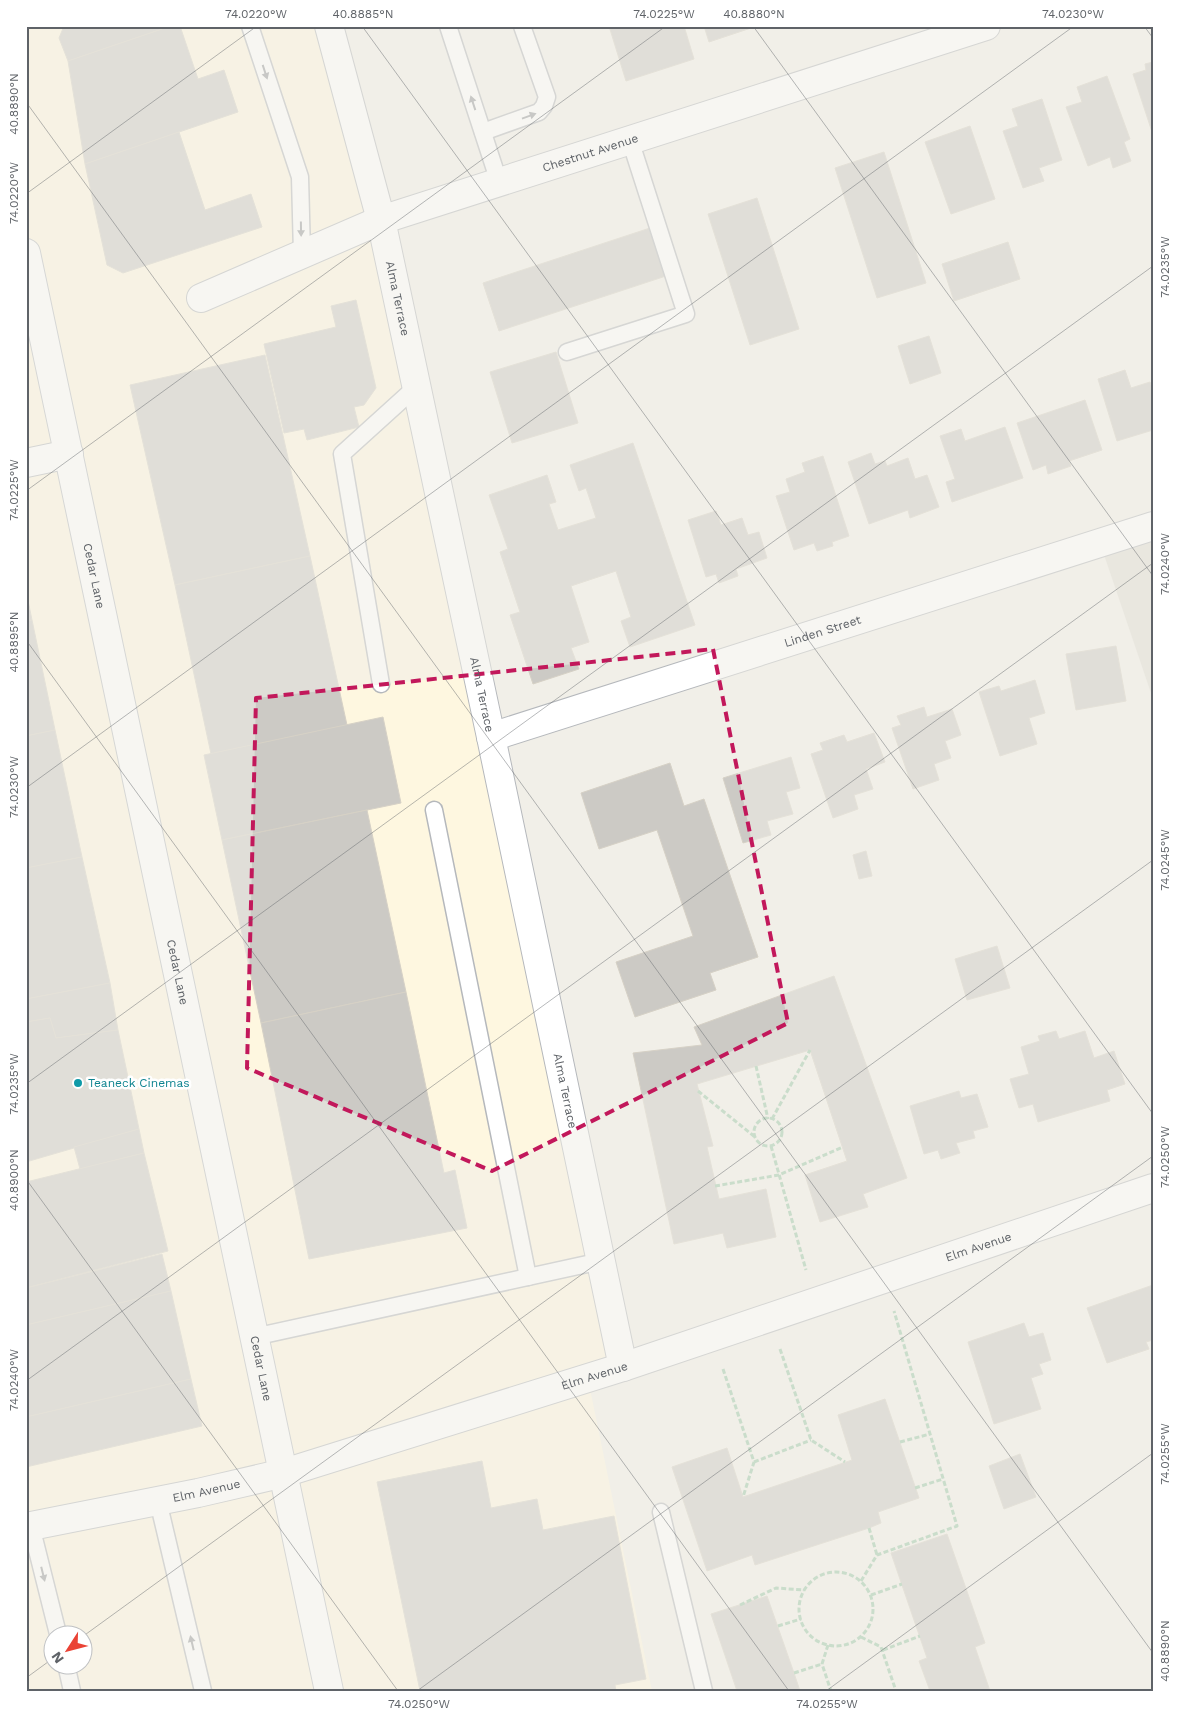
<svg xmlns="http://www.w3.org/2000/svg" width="1179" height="1717" font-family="'Work Sans',sans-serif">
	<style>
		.commercial { fill: #fef7e0; fill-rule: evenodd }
		.education { fill: #e1ded6 }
		.building { fill: #cccac5; stroke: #d6d1c6 }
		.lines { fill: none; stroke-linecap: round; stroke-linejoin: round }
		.service-casing { stroke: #b5b8bc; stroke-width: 19 }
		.minor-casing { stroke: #b5b8bc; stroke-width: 30 }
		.tertiary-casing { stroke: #b5b8bc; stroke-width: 30 }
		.secondary-casing { stroke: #b6babf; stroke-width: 30 }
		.path { stroke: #9cc7a9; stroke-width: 3; stroke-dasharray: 5 2.5; stroke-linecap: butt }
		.service { stroke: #fff; stroke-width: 16 }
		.minor { stroke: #fff; stroke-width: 28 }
		.tertiary { stroke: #fff; stroke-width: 28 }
		.secondary { stroke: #fff; stroke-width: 28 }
		.oneway { fill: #979a9d }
		.marked { fill: none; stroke: #c2185b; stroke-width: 4; stroke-dasharray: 10 6; stroke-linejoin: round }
		.ticks { fill: none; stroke: #5f6368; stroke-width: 1; stroke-opacity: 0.45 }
		.culture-dot { fill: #0f9aa8; stroke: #fff; stroke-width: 2 }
		.labels { text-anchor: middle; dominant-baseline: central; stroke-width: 5; stroke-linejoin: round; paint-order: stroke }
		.street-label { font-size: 12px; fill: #5f6368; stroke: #fff }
		.culture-label { font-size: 12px; fill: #0d838f; stroke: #fff; text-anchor: start }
		.neatline { fill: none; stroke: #5f6368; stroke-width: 2 }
		.ticks-label { font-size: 12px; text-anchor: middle; fill: #5f6368 }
	</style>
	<rect width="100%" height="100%" fill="#f1efe8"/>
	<path class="commercial" d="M26,26H329L623,1367L588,1379L652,1691H26ZM52,1634H82V1664H52Z"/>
	<polygon class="education" points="1153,526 1153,699 1100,543"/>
	<g class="building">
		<polygon points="64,26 171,26 68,61 59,38"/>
		<polygon points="171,26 180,26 198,79 224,70 238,112 85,164 68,61"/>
		<polygon points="609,26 684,26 694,59 626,81"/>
		<polygon points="704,26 757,26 709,42"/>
		<polygon points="1153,62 1153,135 1133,74 1146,70 1145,64"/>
		<polygon points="1107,76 1130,139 1124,142 1131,161 1113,168 1110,157 1088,166 1066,107 1082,102 1077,87"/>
		<polygon points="1042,99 1062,160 1039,168 1044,181 1023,188 1003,131 1018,126 1012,109"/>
		<polygon points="970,126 995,199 951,214 925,142"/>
		<polygon points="179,132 205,210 251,194 262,227 123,273 107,265 85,164"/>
		<polygon points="884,152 926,283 877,298 835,168"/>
		<polygon points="757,198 799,329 750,345 708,214"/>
		<polygon points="653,227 669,275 499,331 483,283"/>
		<polygon points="1008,242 1020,279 954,301 942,264"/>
		<polygon points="356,300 376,388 364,405 354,407 359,427 307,440 304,429 284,433 264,344 336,327 331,306"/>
		<polygon points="929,336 941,373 910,384 898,346"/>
		<polygon points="556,352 578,423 512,443 490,372"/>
		<polygon points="265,355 310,556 175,585 130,385"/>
		<polygon points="1125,370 1131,388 1150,382 1153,391 1153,430 1117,441 1098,379"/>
		<polygon points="1085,400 1102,450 1069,461 1071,466 1048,474 1046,465 1033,470 1017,423"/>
		<polygon points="1005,427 1023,478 952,502 946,482 955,479 940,436 961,429 965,441"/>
		<polygon points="633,443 695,625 630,647 621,621 631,617 616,571 571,586 589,642 571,648 579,669 533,684 510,615 520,612 500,552 508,549 489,495 547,475 556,502 549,504 558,530 596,518 586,488 579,491 570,465"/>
		<polygon points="871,453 875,464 885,461 887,466 908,458 915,479 927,475 939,507 910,518 908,510 869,524 848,462"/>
		<polygon points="823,456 849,536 832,542 833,546 817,551 814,543 794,550 776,496 790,492 786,479 805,472 802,463"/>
		<polygon points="716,511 721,525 742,518 748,535 759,532 767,558 736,569 738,576 719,583 716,574 706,577 688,520"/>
		<polygon points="310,556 347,725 211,754 175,585"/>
		<polygon points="26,591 32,620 26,621"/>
		<polygon points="32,620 55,730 26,736 26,621"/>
		<polygon points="1116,646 1126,701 1076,710 1066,654"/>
		<polygon points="1035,680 1045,713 1029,718 1037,744 1000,756 979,692 999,686 1001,691"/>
		<polygon points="924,707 927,717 952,709 961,735 945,741 951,758 934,764 939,780 913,789 892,728 901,725 897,716"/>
		<polygon points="383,717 401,803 222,840 204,755"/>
		<polygon points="55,730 82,857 26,868 26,736"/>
		<polygon points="874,733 885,762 866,769 873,789 854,795 858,809 833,818 811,754 823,750 820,743 844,735 847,742"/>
		<polygon points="791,757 800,788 786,792 793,814 767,821 771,835 743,843 723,778"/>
		<polygon points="670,763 684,806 704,799 758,957 710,973 716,990 635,1017 616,962 693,936 657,830 599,849 581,793"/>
		<polygon points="367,810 406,992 261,1023 222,840"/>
		<polygon points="866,851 872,876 859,879 853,855"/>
		<polygon points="82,857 110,983 26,999 26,868"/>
		<polygon points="997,946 1010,988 967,1000 955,959"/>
		<polygon points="834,976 907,1178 863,1194 868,1207 820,1222 805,1175 847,1161 810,1050 697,1084 713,1146 707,1147 719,1199 766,1189 776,1237 727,1248 723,1233 674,1244 633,1053 702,1045 694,1027"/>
		<polygon points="110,983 118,1030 56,1038 50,1018 26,1022 26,999"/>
		<polygon points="406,992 444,1173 455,1170 467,1228 309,1259 261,1023"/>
		<polygon points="50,1018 56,1038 118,1030 139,1129 26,1162 26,1022"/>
		<polygon points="1056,1031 1059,1039 1085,1031 1094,1058 1114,1051 1125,1084 1107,1090 1110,1101 1038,1122 1033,1104 1019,1108 1010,1079 1029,1074 1021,1047 1040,1041 1038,1036"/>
		<polygon points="959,1091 961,1098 977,1094 988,1127 973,1131 975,1138 956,1143 960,1153 941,1159 938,1150 924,1154 910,1106"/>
		<polygon points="139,1129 144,1153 80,1169 74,1147"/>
		<polygon points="144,1153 168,1251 26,1288 26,1182"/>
		<polygon points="162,1254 171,1291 26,1325 26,1288"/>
		<polygon points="1153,1285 1153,1340 1146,1342 1149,1349 1107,1363 1087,1308"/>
		<polygon points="171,1291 191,1379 26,1417 26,1325"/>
		<polygon points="1024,1323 1029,1337 1043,1333 1051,1360 1039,1364 1043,1374 1031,1378 1041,1409 994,1424 968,1342"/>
		<polygon points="191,1379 202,1426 26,1467 26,1417"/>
		<polygon points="885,1399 919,1498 878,1512 881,1523 869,1528 755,1565 752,1555 707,1571 672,1467 727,1448 743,1497 852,1460 838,1415"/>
		<polygon points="1020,1454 1036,1497 1004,1509 989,1466"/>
		<polygon points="482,1461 491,1508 537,1499 543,1530 614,1516 646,1679 615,1685 616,1691 420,1691 377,1482"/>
		<polygon points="947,1534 985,1643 975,1647 990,1691 930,1691 919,1661 927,1658 891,1553"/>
		<polygon points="767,1596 794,1673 800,1691 737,1691 711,1614"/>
	</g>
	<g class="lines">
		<g class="service-casing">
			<g id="service">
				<polyline points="250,26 300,177 302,254"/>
				<polyline points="448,26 499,182"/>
				<polyline points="483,132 539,112 544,106 547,97 522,26"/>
				<polyline points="567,352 686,314 630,140"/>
				<polyline points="381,684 342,454 416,387"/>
				<polyline points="434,810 528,1277"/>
				<polyline points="254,1337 601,1261"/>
				<polyline points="158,1501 203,1691"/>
				<polyline points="661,1512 704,1691"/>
				<polyline points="31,1526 58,1634"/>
				<polyline points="66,1664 72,1691"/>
			</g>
		</g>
		<g class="minor-casing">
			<g id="minor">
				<path id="s1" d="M329,26L381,220L491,737L623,1367"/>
				<path id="s2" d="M201,298L381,220L986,26"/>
				<path id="s3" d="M491,737L1153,526"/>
				<path id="s4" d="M26,1527L198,1493L284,1473L623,1367L1153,1188"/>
			</g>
		</g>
		<g class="tertiary-casing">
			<polyline id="tertiary" points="26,463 69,454"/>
		</g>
		<g class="secondary-casing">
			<g id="secondary">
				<path id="s5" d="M26,253L329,1691"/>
			</g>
		</g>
		<g class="path">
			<polyline points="756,1066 768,1119"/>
			<polyline points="698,1091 755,1137"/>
			<circle cx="768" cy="1132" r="14"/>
			<polyline points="772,1119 810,1050"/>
			<polyline points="771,1146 806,1270"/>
			<polyline points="715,1186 779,1175 843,1147"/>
			<polyline points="780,1349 811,1440 845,1462"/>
			<polyline points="723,1369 754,1462 743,1497"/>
			<polyline points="900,1442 930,1434"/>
			<polyline points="754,1462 811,1440"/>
			<polyline points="915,1488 943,1479"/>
			<polyline points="869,1528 877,1555"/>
			<circle cx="836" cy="1609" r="37"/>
			<polyline points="861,1581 877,1555 957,1526 894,1311"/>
			<polyline points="871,1595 902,1584"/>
			<polyline points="740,1605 776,1588 804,1590"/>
			<polyline points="778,1626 801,1619"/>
			<polyline points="861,1637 881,1647 896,1691"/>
			<polyline points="828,1645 822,1664 831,1691"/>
			<polyline points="883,1650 920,1636"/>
			<polyline points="794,1673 822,1664"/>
		</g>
		<use href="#service" class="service"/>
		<use href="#minor" class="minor"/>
		<use href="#tertiary" class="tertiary"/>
		<use href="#secondary" class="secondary"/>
	</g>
	<defs><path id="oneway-solid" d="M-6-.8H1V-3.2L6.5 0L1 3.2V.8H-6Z" transform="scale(1.25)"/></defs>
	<g class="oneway">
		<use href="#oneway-solid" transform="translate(265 72) rotate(72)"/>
		<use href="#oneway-solid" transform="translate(473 103) rotate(-108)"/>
		<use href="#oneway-solid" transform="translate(529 116) rotate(-20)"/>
		<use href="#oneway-solid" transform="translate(301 229) rotate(89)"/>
		<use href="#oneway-solid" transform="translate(43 1574) rotate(76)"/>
		<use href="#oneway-solid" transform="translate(192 1643) rotate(-103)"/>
	</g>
	<path d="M0 0H1179V1717H0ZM713,649L788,1023L492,1171L247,1068L256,698Z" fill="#f1efe8" fill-opacity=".55" fill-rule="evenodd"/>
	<path class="marked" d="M713,649L788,1023L492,1171L247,1068L256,698Z"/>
	<path class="ticks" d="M362,26L1153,1114M753,26L1153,576M1144,26L1153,38M26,102L1153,1653M26,194L257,26M26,491L666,26M26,640L789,1691M26,788L1074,26M26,1084L1153,266M26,1179L398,1691M26,1381L1153,563M82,1637L1153,860M26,1678L52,1659M417,1691L1153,1156M826,1691L1153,1453"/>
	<circle class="culture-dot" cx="78" cy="1083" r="5"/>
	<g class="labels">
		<g class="street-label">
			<text stroke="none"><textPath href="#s2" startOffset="416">Chestnut Avenue</textPath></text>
			<text stroke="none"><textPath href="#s1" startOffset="281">Alma Terrace</textPath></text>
			<text stroke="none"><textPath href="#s5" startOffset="330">Cedar Lane</textPath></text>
			<text stroke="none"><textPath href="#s3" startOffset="348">Linden Street</textPath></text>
			<text stroke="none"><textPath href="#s1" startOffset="686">Alma Terrace</textPath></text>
			<text stroke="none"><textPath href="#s5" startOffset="735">Cedar Lane</textPath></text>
			<text stroke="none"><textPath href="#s1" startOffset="1091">Alma Terrace</textPath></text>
			<text stroke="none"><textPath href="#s4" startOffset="994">Elm Avenue</textPath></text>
			<text stroke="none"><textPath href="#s5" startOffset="1140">Cedar Lane</textPath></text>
			<text stroke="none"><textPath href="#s4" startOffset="589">Elm Avenue</textPath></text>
			<text stroke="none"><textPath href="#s4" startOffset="184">Elm Avenue</textPath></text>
		</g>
		<g class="culture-label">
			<text x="88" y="1083">Teaneck Cinemas</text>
		</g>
	</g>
	<rect width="1179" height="1717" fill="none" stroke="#ffffff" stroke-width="55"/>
	<g transform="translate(68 1650) rotate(234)"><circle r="24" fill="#ffffff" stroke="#bfc1c3"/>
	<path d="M0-4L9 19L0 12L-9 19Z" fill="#ea4335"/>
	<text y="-8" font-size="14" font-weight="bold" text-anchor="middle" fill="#5f6368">N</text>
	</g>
	<rect x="28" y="28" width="1124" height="1662" class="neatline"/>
	<g class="ticks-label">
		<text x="256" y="18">74.0220°W</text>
		<text x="363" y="18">40.8885°N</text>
		<text x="664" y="18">74.0225°W</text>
		<text x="754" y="18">40.8880°N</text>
		<text x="1073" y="18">74.0230°W</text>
		<text transform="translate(14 104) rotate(-90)" y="4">40.8890°N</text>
		<text transform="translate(14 193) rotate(-90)" y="4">74.0220°W</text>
		<text transform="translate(1165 267) rotate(-90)" y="4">74.0235°W</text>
		<text transform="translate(14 490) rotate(-90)" y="4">74.0225°W</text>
		<text transform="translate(1165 564) rotate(-90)" y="4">74.0240°W</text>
		<text transform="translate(14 642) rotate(-90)" y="4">40.8895°N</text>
		<text transform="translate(14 787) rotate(-90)" y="4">74.0230°W</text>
		<text transform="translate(1165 860) rotate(-90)" y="4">74.0245°W</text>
		<text transform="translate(14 1084) rotate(-90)" y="4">74.0235°W</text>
		<text transform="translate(1165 1157) rotate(-90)" y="4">74.0250°W</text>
		<text transform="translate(14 1180) rotate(-90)" y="4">40.8900°N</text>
		<text transform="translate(14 1380) rotate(-90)" y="4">74.0240°W</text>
		<text transform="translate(1165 1454) rotate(-90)" y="4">74.0255°W</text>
		<text transform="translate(1165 1651) rotate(-90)" y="4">40.8890°N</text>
		<text x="419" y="1708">74.0250°W</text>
		<text x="827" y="1708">74.0255°W</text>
	</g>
</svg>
